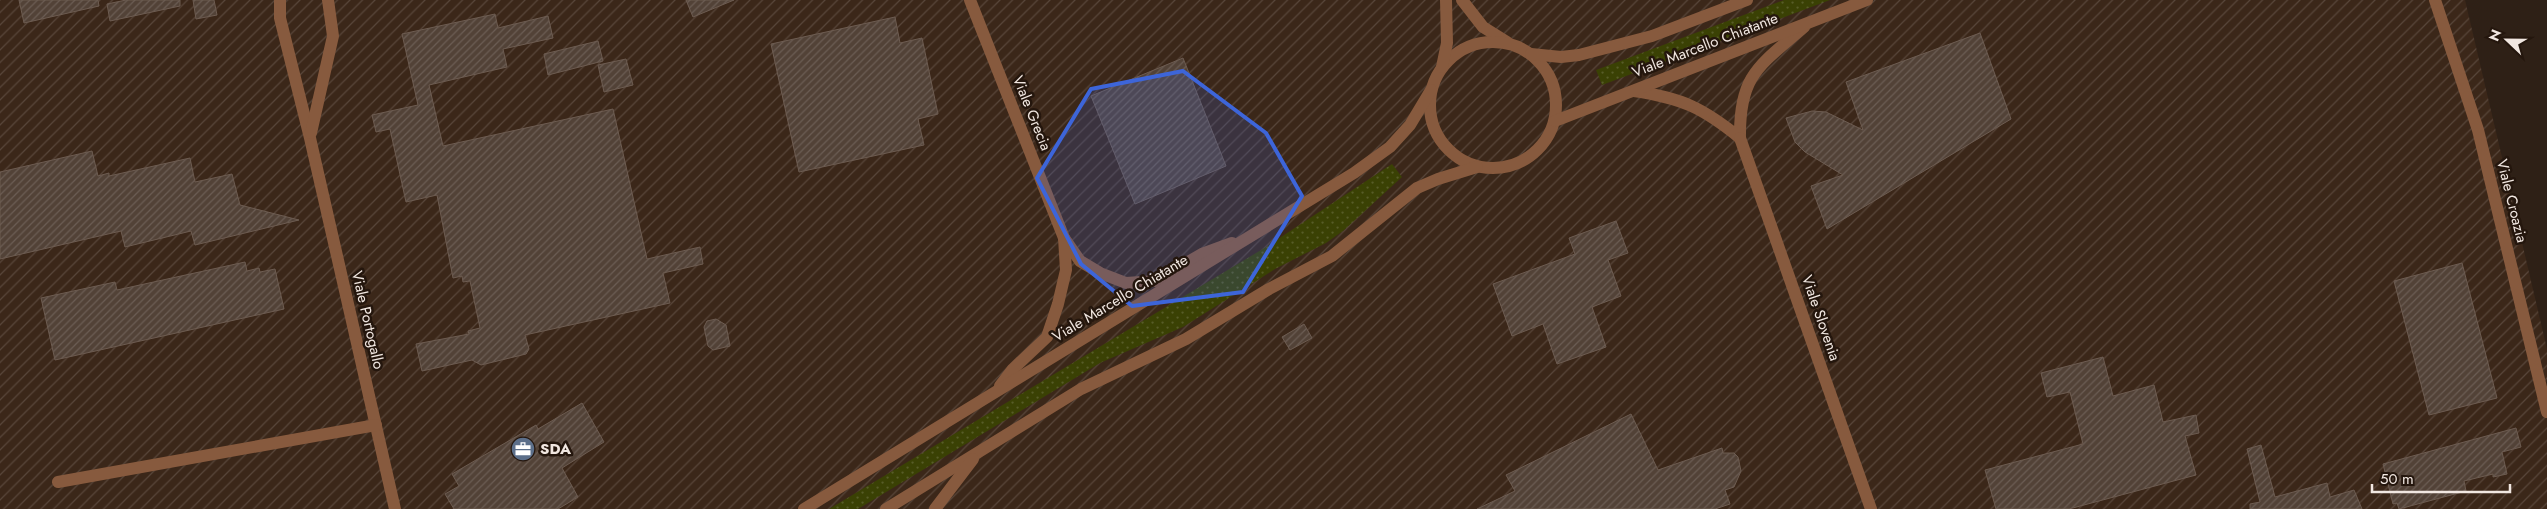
<svg xmlns="http://www.w3.org/2000/svg" width="2547" height="509" font-family="Jost,sans-serif">
	<style>
		.industrial { fill: url(#industrial-furrows) }
		.grass { fill: url(#grass-dots) }
		.building { fill: url(#building-hatch); stroke: #6d5c51 }
		.lines { fill: none; stroke-linecap: round; stroke-linejoin: round }
		.minor { stroke: #875a3e; stroke-width: 12 }
		.marked { fill: #3d65d9; fill-opacity: 0.2; stroke: #3d65d9; stroke-width: 4; stroke-linejoin: round }
		.labels { text-anchor: middle; dominant-baseline: central; stroke-width: 5; stroke-linejoin: round; paint-order: stroke }
		.street-label { font-size: 15px; fill: #f1e7e1; stroke: #24160d }
		.poi-label { font-size: 15px; font-weight: bold; fill: #f1e7e1; stroke: #24160d; text-anchor: start }
	</style>
	<defs>
		<pattern id="industrial-furrows" width="10" height="10" patternUnits="userSpaceOnUse" patternTransform="scale(1.25)"><rect width="10" height="10" fill="#3b2719"/><path d="M-1 1l2-2M0 10L10 0M9 11l2-2" fill="none" stroke="#58463a"/></pattern>
		<pattern id="grass-dots" width="8" height="8" patternUnits="userSpaceOnUse" patternTransform="scale(1.25)"><rect width="8" height="8" fill="#3a4104"/><path d="M2 2h.1M6 6h.1" fill="none" stroke="#575c28" stroke-width="1.8" stroke-linecap="round"/></pattern>
		<pattern id="building-hatch" width="6" height="6" patternUnits="userSpaceOnUse" patternTransform="scale(1.25)"><rect width="6" height="6" fill="#524237"/><path d="M-1 1l2-2M0 6l6-6M5 7l2-2" fill="none" stroke="#6b5d54"/></pattern>
	</defs>
	<rect width="100%" height="100%" fill="#2e2016"/>
	<polygon class="industrial" points="0,0 2465,0 2547,349 2547,509 0,509"/>
	<g class="grass">
		<polygon points="1784,0 1830,0 1602,85 1596,70"/>
		<polygon points="1392,164 1402,177 1343,231 1326,243 1275,269 1183,327 1100,363 858,509 829,509 1266,247"/>
	</g>
	<g class="building">
		<polygon points="19,0 98,0 99,6 24,23"/>
		<polygon points="126,0 180,0 180,6 110,21 107,4"/>
		<polygon points="193,0 214,0 217,15 196,19"/>
		<polygon points="686,0 734,0 693,17"/>
		<polygon points="495,14 498,28 548,16 553,38 503,49 507,67 429,85 443,146 613,109 647,259 700,247 703,264 663,273 670,303 525,335 529,349 526,354 481,365 472,360 422,371 416,344 469,334 468,331 480,328 470,281 463,282 462,276 453,278 437,195 406,202 390,129 376,132 372,115 418,105 402,34"/>
		<polygon points="895,17 900,43 922,38 938,114 918,119 924,145 799,172 771,44"/>
		<polygon points="1980,33 2011,119 1827,229 1811,186 1843,175 1805,152 1795,142 1786,118 1812,111 1826,112 1863,130 1846,82"/>
		<polygon points="598,41 603,61 548,75 544,54"/>
		<polygon points="1183,58 1226,166 1135,204 1091,96"/>
		<polygon points="626,59 633,85 604,92 598,65"/>
		<polygon points="92,151 98,176 109,173 109,176 190,158 195,182 232,174 240,205 299,220 195,245 191,231 125,247 121,231 0,259 0,172"/>
		<polygon points="1616,221 1628,253 1608,260 1621,296 1592,307 1606,347 1557,364 1543,324 1512,336 1493,284 1575,254 1569,238"/>
		<polygon points="245,262 247,271 259,268 260,272 275,269 284,309 55,360 41,298 115,282 117,290"/>
		<polygon points="2462,263 2497,398 2429,415 2394,281"/>
		<polygon points="716,319 726,325 730,346 713,350 708,346 704,327 707,321"/>
		<polygon points="1304,324 1312,338 1290,350 1282,337"/>
		<polygon points="2103,357 2113,396 2154,385 2163,422 2196,415 2199,433 2185,436 2196,475 2069,509 1996,509 1985,470 2083,444 2070,392 2047,397 2041,373"/>
		<polygon points="582,403 604,442 562,468 578,497 558,509 454,509 445,494 459,486 452,474 536,425 538,429"/>
		<polygon points="1631,414 1658,470 1722,448 1723,453 1734,453 1738,457 1741,471 1734,487 1725,490 1730,504 1715,509 1477,509 1515,491 1506,475"/>
		<polygon points="2516,428 2521,447 2502,452 2507,474 2493,477 2493,474 2464,481 2466,491 2399,509 2397,503 2393,504 2383,464"/>
		<polygon points="2261,445 2275,497 2327,483 2330,497 2354,490 2362,509 2250,509 2250,504 2260,502 2247,449"/>
	</g>
	<g class="lines">
		<g class="minor">
			<polyline points="280,0 280,18 310,138 395,509"/>
			<polyline points="970,0 1064,238 1080,261 1100,273 1126,283 1155,281 1202,254 1232,243"/>
			<polyline points="1462,0 1483,27 1507,42"/>
			<polyline points="2435,0 2478,130 2547,412"/>
			<circle cx="1493" cy="105" r="63"/>
			<polyline points="1531,54 1561,57 1579,55 1652,36 1747,0"/>
			<polyline points="1442,67 1447,43 1446,0"/>
			<path d="M1634,91C1682,98 1703,108 1740,138C1739,75 1759,66 1804,27"/>
			<polyline points="1555,121 1867,0"/>
			<polyline points="311,133 333,36 328,0"/>
			<polyline points="1740,138 1871,509"/>
			<polyline points="1000,386 1013,369 1047,337 1058,304 1066,270 1064,238"/>
			<polyline points="58,482 376,425"/>
			<polyline points="804,509 1354,173 1390,147 1410,125 1431,90"/>
			<polyline points="886,509 1081,389 1186,339 1269,289 1332,256 1417,188 1438,179 1477,167"/>
			<polyline points="935,509 973,459"/>
		</g>
	</g>
	<path class="marked" d="M1183,71L1266,133L1302,196L1243,292L1132,306L1081,264L1037,178L1091,89Z"/>
	<defs>
		<g id="office-disc" transform="scale(1.25)"><circle r="9.5" fill="#5c6f8a" stroke="#24160d"/><path d="M-6-3h4V-5.5h4V-3h4V5H-6ZM-1-4.5V-3h2v-1.5ZM-6 0V1H6V0Z" fill="#fff"/></g>
	</defs>
	<g fill-rule="evenodd">
		<use href="#office-disc" x="523" y="449"/>
	</g>
	<g class="labels">
		<g class="street-label">
			<text transform="translate(1705 45) rotate(-21)">Viale Marcello Chiatante</text>
			<text transform="translate(1032 113) rotate(68)">Viale Grecia</text>
			<text transform="translate(2512 201) rotate(76)">Viale Croazia</text>
			<text transform="translate(1120 298) rotate(-31)">Viale Marcello Chiatante</text>
			<text transform="translate(1821 318) rotate(71)">Viale Slovenia</text>
			<text transform="translate(368 320) rotate(77)">Viale Portogallo</text>
		</g>
		<g class="poi-label">
			<text x="540" y="449">SDA</text>
		</g>
	</g>
	<g transform="translate(2507 40) rotate(292)" stroke="#24160d" stroke-width="4" paint-order="stroke">
	<path d="M0-4L9 19L0 12L-9 19Z" fill="#f1e7e1"/>
	<text y="-8" font-size="14" font-weight="bold" text-anchor="middle" fill="#f1e7e1">N</text>
	</g>
	<path d="M2372 484v8h138v-8" fill="none" stroke="#f1e7e1" stroke-width="2.5"/>
	<text x="2380" y="484" font-size="15" fill="#f1e7e1" stroke="#24160d" stroke-width="4" paint-order="stroke">50 m</text>
</svg>
